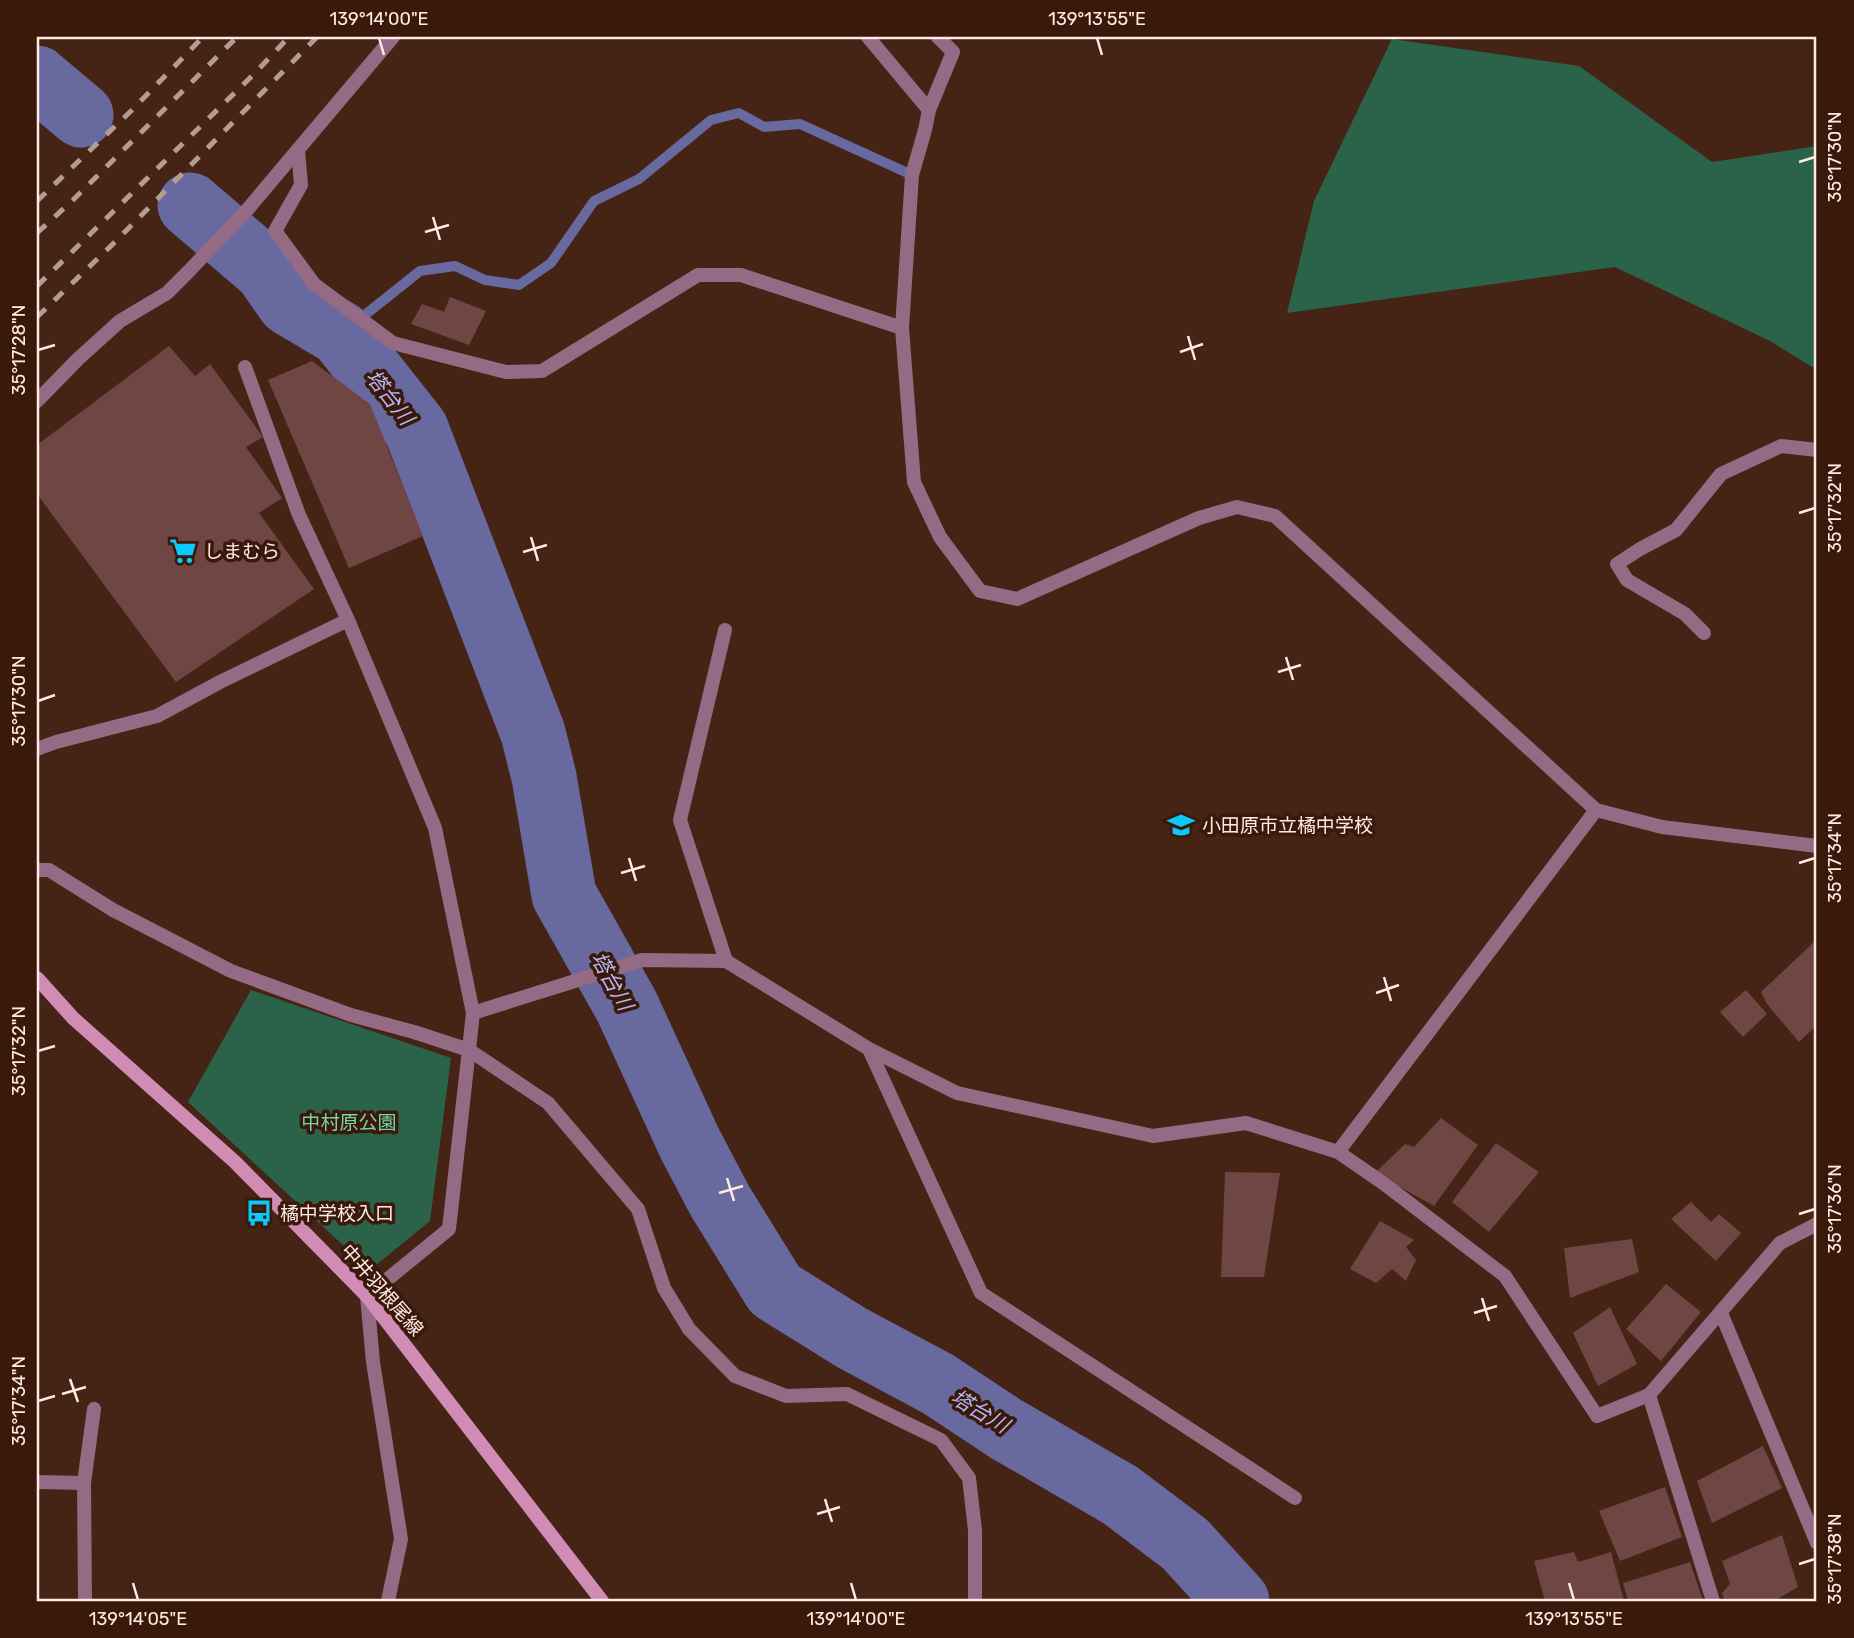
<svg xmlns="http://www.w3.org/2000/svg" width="1854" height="1638" font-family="Rubik,'Noto Sans JP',sans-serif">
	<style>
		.green { fill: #2a634a }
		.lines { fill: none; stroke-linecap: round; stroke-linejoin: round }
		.stream { stroke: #68699f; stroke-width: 10 }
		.river { stroke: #68699f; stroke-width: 65 }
		.building { fill: #6f4644 }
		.lane { stroke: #956a84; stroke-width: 14 }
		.street { stroke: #956a84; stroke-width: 14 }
		.secondary { stroke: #d08cb5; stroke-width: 14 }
		.rail { stroke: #b59c93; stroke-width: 5; stroke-dasharray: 12 12; stroke-linecap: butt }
		.ticks { fill: none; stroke: #feebe4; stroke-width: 2.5 }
		.labels { text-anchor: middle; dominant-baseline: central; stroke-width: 7; stroke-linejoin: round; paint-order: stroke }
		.poi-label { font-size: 19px; fill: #feebe4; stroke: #3a190b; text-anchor: start }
		.park-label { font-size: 19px; fill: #72d6a9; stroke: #3a190b }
		.street-label { font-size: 19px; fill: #feebe4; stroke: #3a190b }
		.water-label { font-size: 21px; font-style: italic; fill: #b6b8f9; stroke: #3a190b }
		.neatline { fill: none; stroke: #feebe4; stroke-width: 2.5 }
		.ticks-label { font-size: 18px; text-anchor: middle; fill: #feebe4 }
	</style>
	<rect width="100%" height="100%" fill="#452315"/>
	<g class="green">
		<polygon points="1392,39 1579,66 1712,162 1817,146 1817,370 1770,341 1615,267 1287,313 1314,201"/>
		<polygon points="251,990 451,1058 430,1221 370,1270 188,1102"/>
	</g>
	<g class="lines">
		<polyline class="stream" points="341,334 420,271 455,266 485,280 519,285 551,263 594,201 639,179 711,120 739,113 764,127 800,124 912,175"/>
		<g class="river">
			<polyline points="37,78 81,115"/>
			<polyline points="190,205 266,270 289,303 341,334 416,429 533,733 544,777 564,895 627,1007 690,1144 720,1201 775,1290 852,1338 938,1384 1006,1429 1120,1495 1185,1544 1237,1601"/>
		</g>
	</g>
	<g class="building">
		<polygon points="450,297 486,311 469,345 411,324 422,304 444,312"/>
		<polygon points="169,346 195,376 210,364 263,437 246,447 282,498 259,513 314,589 176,682 37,494 37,445"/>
		<polygon points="312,361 370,404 423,536 349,568 268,380"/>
		<polygon points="1815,941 1817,942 1817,1025 1799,1042 1767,1004 1761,992"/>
		<polygon points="1746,990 1767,1014 1743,1037 1720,1012"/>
		<polygon points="1441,1118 1478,1145 1434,1206 1375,1173 1405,1144 1414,1147"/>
		<polygon points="1496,1143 1539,1172 1489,1232 1452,1202"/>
		<polygon points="1225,1172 1280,1173 1264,1277 1221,1277"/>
		<polygon points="1691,1202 1711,1222 1719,1214 1741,1233 1716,1261 1671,1219"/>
		<polygon points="1380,1221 1414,1240 1406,1247 1416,1260 1406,1281 1392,1269 1376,1283 1350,1269"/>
		<polygon points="1632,1239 1639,1272 1570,1298 1564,1248"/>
		<polygon points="1666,1284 1701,1312 1661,1361 1626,1329"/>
		<polygon points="1610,1307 1637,1364 1598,1386 1573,1333"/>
		<polygon points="1763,1446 1782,1488 1712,1523 1697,1481"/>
		<polygon points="1665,1487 1682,1537 1620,1561 1599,1511"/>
		<polygon points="1782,1535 1798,1587 1774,1601 1725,1601 1722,1593 1730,1584 1722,1561"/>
		<polygon points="1574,1552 1578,1562 1611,1552 1624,1601 1545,1601 1534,1561"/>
		<polygon points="1690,1562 1703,1601 1628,1601 1623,1583"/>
	</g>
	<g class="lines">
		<polyline class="lane" points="37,870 49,870 113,910 231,971 351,1015 414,1032 469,1050"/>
		<g class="street">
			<polyline points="868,37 929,110"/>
			<polyline points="938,37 953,52 929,110 925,130 912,175 902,328 914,482 940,537 980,591 1017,599 1199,518 1237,507 1275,516 1596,810 1662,827 1817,846"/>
			<polyline points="298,150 301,185 275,231 314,284 393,343 506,372 542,371 698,275 741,275 902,328"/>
			<polyline points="245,367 299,515 348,620 435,828 473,1013"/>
			<polyline points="37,401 78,359 120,321 167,293 189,271 247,210 393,37"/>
			<polyline points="725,630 680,820 726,961"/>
			<polyline points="1704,633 1685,614 1627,580 1617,564 1640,549 1676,530 1721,474 1781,446 1817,450"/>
			<polyline points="37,749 56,742 157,716 220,682 348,620"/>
			<polyline points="869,1049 981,1293 1295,1498"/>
			<polyline points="469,1050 548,1103 638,1209 664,1288 689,1329 735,1376 786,1396 847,1394 941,1440 969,1478 975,1530 975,1601"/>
			<polyline points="1338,1152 1596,810"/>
			<polyline points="1721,1313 1817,1543"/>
			<polyline points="1649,1395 1713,1601"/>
			<polyline points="37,1482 84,1483"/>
			<polyline points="85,1601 84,1483 94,1409"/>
			<polyline points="388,1601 401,1539 373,1362 367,1296 449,1229 473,1013 642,960 726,961 869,1049 957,1093 1153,1136 1246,1123 1338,1152 1383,1183 1505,1276 1597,1416 1649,1395 1780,1243 1817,1224"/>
		</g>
		<polyline class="secondary" points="37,978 73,1018 235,1162 367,1296 602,1601"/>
		<g class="rail">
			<polyline points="37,201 131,111 203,37"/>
			<polyline points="37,233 73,200 237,37"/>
			<polyline points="37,286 253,75 289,37"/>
			<polyline points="37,317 115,242 317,37"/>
		</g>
	</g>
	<path class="ticks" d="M379,38L384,55M1097,38L1102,55M1799,162L1815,157M433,217L440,240M425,232L449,225M1188,336L1195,360M38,350L55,345M1180,352L1203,344M1799,513L1815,508M531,537L538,561M523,552L547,545M1286,657L1293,680M1278,672L1301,665M38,701L55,695M629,858L636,881M1799,863L1815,858M621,873L645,866M1384,977L1391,1001M1376,993L1399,985M38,1051L55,1046M727,1178L734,1201M719,1193L743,1186M1799,1214L1815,1209M1482,1298L1489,1321M1474,1313L1497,1306M70,1379L78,1402M62,1394L86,1387M38,1401L55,1396M825,1499L832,1522M817,1514L840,1507M1799,1564L1815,1559M133,1583L138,1600M851,1583L856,1600M1569,1583L1574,1600"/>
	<defs>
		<g id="supermarket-bare" transform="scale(2.1)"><path d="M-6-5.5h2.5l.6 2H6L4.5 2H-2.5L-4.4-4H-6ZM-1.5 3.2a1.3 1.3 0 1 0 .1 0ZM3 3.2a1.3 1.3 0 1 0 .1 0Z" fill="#0bcafa" stroke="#3a190b" stroke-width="2.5" paint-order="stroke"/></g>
		<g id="school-bare" transform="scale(2.1)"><path d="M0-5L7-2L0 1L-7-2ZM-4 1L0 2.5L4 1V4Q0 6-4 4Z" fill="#0bcafa" stroke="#3a190b" stroke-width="2.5" paint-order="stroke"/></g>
		<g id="bus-bare" transform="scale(2.1)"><path d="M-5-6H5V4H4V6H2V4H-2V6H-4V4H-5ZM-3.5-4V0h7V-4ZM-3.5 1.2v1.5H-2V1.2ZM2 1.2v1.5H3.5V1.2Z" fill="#0bcafa" stroke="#3a190b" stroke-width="2.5" paint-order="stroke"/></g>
	</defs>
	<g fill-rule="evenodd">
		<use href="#supermarket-bare" x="183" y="551"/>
		<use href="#school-bare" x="1181" y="825"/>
		<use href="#bus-bare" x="259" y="1213"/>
	</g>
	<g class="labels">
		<g class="poi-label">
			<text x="204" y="551">しまむら</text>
			<text x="1202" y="825">小田原市立橘中学校</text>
			<text x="280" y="1213">橘中学校入口</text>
		</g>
		<g class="park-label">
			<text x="349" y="1122">中村原公園</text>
		</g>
		<g class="street-label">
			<text transform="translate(382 1290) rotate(49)">中井羽根尾線</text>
		</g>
		<g class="water-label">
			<text transform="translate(390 397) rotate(52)">塔台川</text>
			<text transform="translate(612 981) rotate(61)">塔台川</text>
			<text transform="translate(980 1411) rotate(31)">塔台川</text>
		</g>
	</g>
	<rect width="1854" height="1638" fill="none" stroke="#3a190b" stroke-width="77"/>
	<rect x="38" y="38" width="1777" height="1562" class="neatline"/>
	<g class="ticks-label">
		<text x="379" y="25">139°14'00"E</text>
		<text x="1097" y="25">139°13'55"E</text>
		<text transform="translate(1835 157) rotate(-90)" y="6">35°17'30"N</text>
		<text transform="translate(19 350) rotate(-90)" y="6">35°17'28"N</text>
		<text transform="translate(1835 508) rotate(-90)" y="6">35°17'32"N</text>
		<text transform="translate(19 701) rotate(-90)" y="6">35°17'30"N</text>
		<text transform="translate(1835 858) rotate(-90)" y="6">35°17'34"N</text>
		<text transform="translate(19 1051) rotate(-90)" y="6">35°17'32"N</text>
		<text transform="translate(1835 1209) rotate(-90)" y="6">35°17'36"N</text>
		<text transform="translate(19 1401) rotate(-90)" y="6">35°17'34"N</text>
		<text transform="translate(1835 1559) rotate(-90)" y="6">35°17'38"N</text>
		<text x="138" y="1625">139°14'05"E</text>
		<text x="856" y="1625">139°14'00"E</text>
		<text x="1574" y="1625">139°13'55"E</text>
	</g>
</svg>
